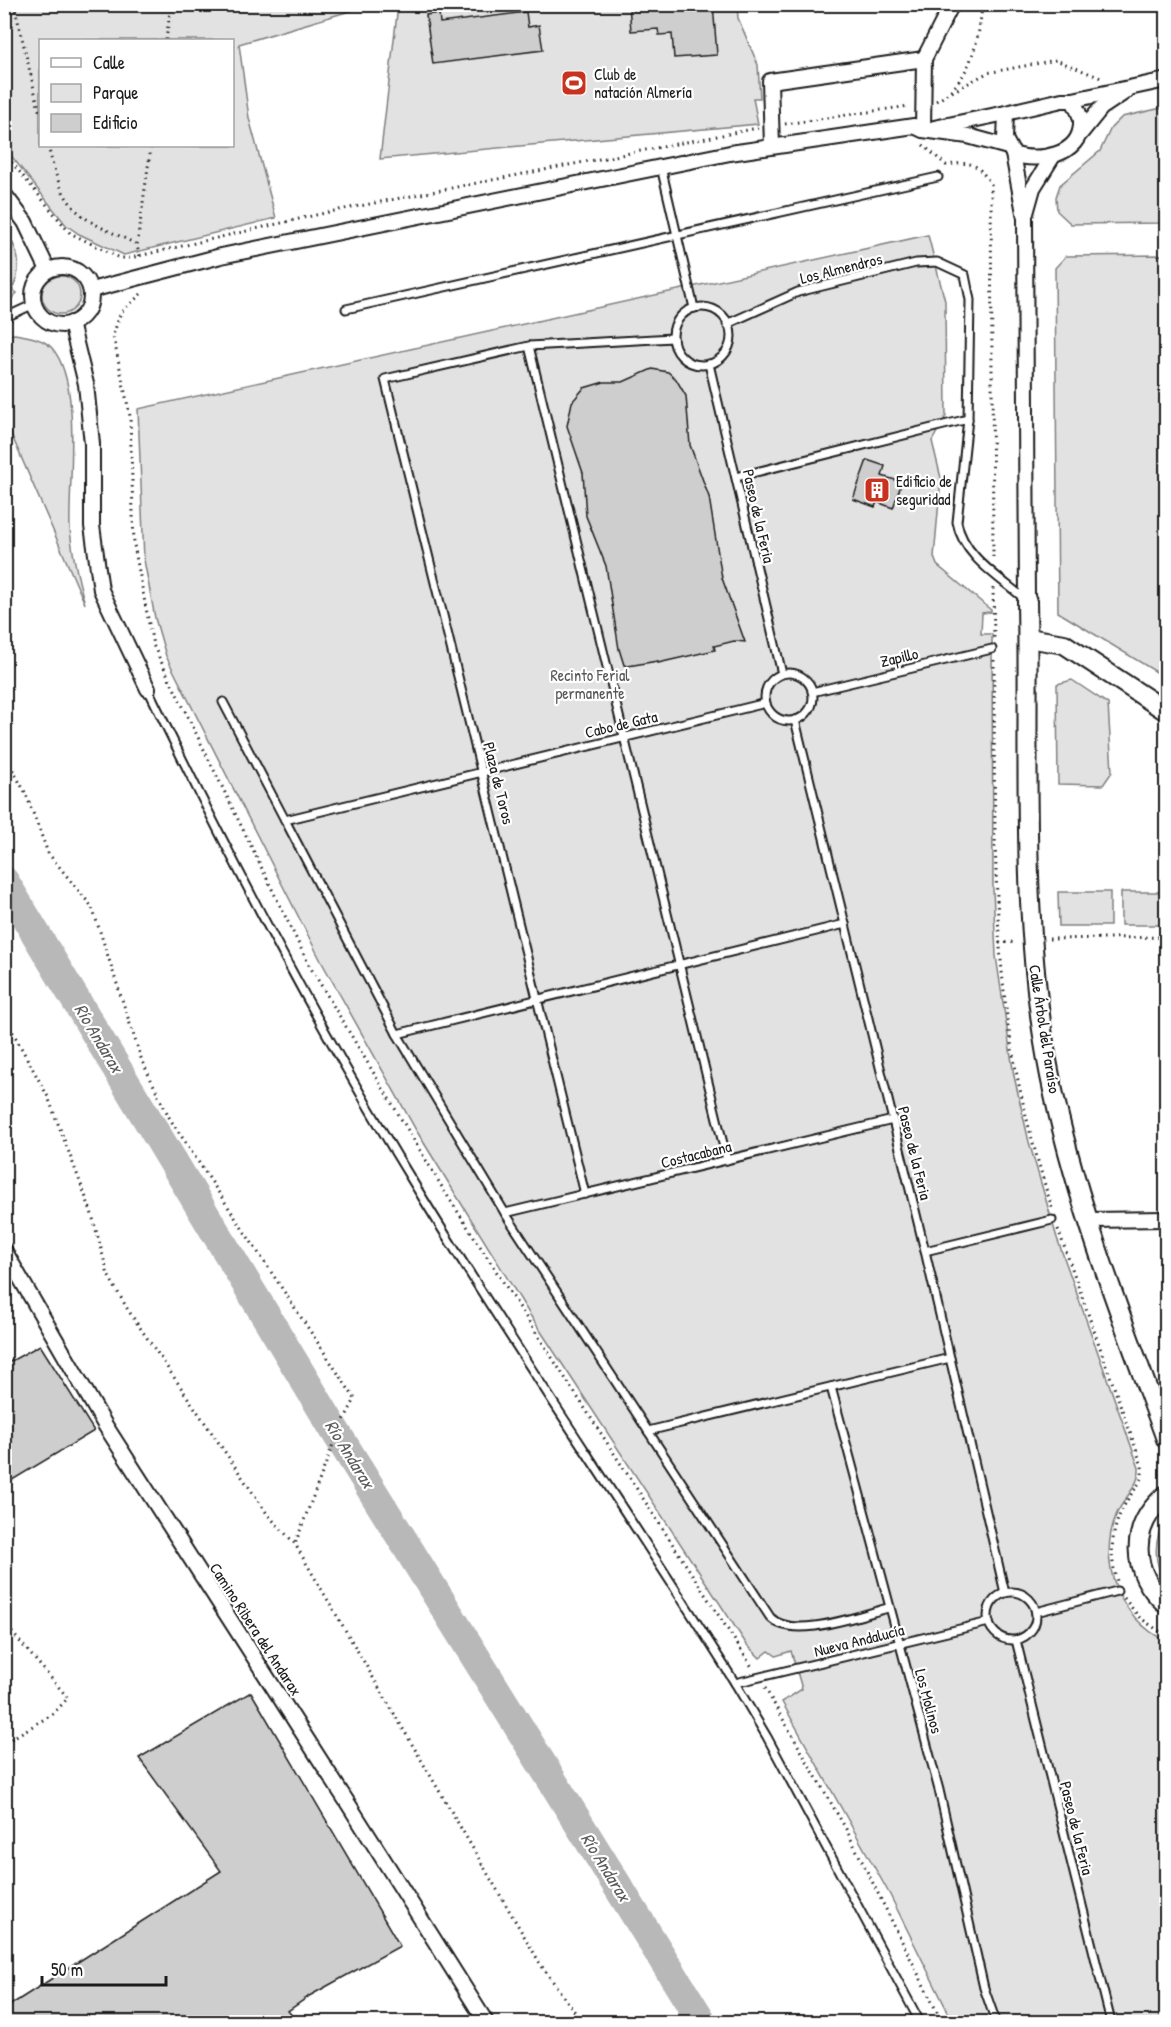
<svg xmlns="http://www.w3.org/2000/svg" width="1171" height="2027" font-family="'Patrick Hand',sans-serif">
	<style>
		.green { fill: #e2e2e2; stroke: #7f7f7f; stroke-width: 1.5; fill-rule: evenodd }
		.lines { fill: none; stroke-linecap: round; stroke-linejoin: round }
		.river { stroke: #b8b8b8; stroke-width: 30 }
		.building { fill: #cecece; stroke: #1c1c1c; stroke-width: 1.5 }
		.service-casing { stroke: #1c1c1c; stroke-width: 11 }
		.minor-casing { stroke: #1c1c1c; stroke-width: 18 }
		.tertiary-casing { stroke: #1c1c1c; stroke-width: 22 }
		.path { stroke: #1c1c1c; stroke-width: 3; stroke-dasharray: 1.5 4.5; stroke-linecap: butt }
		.service { stroke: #fff; stroke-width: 7 }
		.minor { stroke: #fff; stroke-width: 14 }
		.tertiary { stroke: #fff; stroke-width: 18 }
		.labels { text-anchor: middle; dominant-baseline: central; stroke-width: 4.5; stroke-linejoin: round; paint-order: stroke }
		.poi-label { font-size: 16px; fill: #1c1c1c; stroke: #fff; text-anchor: start }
		.street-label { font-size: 16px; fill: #1c1c1c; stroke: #fff }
		.park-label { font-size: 16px; fill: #575757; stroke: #fff }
		.water-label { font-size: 18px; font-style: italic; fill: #5a5a5a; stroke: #fff }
	</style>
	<rect width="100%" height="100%" fill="#fff"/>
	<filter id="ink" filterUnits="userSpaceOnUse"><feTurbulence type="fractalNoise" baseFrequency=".0167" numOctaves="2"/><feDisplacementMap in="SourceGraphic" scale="12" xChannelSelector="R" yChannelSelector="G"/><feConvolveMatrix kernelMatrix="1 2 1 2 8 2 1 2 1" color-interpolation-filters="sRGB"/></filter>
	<g filter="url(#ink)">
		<g class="green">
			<path d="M4,5L5,4L370,5L239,44L249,118L276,218L124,255L79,234L66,225L5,148ZM40,40H232V146H40Z"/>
			<polygon points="398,5 737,5 738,18 758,65 760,98 753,98 758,124 380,159"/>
			<polygon points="1166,107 1166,223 1071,224 1057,211 1056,197 1060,185 1100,151 1111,128 1122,117"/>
			<path d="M4,229C18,248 24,267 12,289L17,293L5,305Z"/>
			<path d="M928,235L945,301L946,416L932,441L941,478L934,557L937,565L991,610V612L982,613L981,634H992L993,889L996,956L1014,1076L1029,1142L1057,1238L1139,1468C1140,1485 1124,1498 1117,1513C1096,1562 1119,1618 1166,1641V2022H953L890,1895L782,1702L802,1689L791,1651L776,1656L769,1651L760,1658L747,1645L530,1315L416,1130L321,961L166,656L155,618L144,560L138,409Z"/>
			<polygon points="1166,255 1166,678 1058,612 1055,268 1066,256"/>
			<circle cx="61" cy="295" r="19"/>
			<path d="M15,334C27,336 43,338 52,348C83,384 68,483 70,528C72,555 78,579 85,604L5,420V335Z"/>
			<polygon points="1072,680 1108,704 1112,772 1103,785 1058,784 1057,684"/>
			<polygon points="1058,892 1110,892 1110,926 1059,926"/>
			<rect x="1121" y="892" width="45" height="33"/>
			<path d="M1166,1518V1582C1152,1563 1154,1538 1166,1518Z"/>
		</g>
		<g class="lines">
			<polyline class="river" points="4,881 337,1434 702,2022"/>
		</g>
		<g class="building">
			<polygon points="629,4 713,4 717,55 674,58 672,34 659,35 658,29 631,31"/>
			<polygon points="526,12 528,27 539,25 543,50 433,64 426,15 439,13 440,23"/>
			<polygon points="652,369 668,372 676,379 686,396 690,445 709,497 722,578 745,642 734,641 714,646 715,650 658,663 658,661 628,666 624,665 619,649 606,566 586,516 583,473 567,426 572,402 584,388 604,382 623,382"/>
			<polygon points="867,460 885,466 882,476 902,482 893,508 877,502 875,507 853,499"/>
			<polygon points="40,1345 94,1431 4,1485 4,1365"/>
			<polygon points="251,1692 400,1946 311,1995 288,2011 298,2022 4,2022 4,2009 221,1871 139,1758"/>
		</g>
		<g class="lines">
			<g class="service-casing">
				<g id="service">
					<polyline points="661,167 694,308"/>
					<circle cx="702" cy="336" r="29"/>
					<polyline points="346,309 938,177"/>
					<polyline points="4,318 34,304"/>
					<path d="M727,324L798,292L916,263L937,262L965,275L970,300L968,419L957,522C963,557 1001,578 1027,601"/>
					<polyline points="529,346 727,1160"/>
					<polyline points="709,364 782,674"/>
					<polyline points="736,477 968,419"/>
					<circle cx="789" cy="697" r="24"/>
					<path d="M148,689C232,863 322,1035 424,1200C524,1363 634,1521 735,1683L767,1737L920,2022"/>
					<polyline points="812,692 992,649"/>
					<polyline points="223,702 285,820 766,703"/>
					<polyline points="795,720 925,1251 1005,1593"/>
					<path d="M285,820L397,1034L505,1213L770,1617C792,1641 860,1615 888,1608"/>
					<polyline points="397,1034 845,924"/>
					<polyline points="585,1194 385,379 529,346 673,338"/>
					<polyline points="505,1213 893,1120"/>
					<polyline points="925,1251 1052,1220"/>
					<polyline points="831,1387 939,1790 984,1988 996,2022"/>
					<polyline points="648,1431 950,1358"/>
					<circle cx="1012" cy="1616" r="24"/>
					<polyline points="1036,1612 1117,1591"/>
					<polyline points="1016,1640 1111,2022"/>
					<polyline points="735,1683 989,1622"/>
				</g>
			</g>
			<g class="minor-casing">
				<g id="minor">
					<polyline points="924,59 952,4"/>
					<path d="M1062,100H1073C1076,107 1081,115 1081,122C1082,156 1037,163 1013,154L1005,139L1006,113Z"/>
					<polyline points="1073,100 1166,80"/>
					<polyline points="934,128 1006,113"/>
					<polyline points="1080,134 1101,108 1125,92"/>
					<polyline points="772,146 770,81 924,59 923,130"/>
					<polyline points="1013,154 1025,218 1027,601"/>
					<polyline points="4,194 25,222 48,270"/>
					<polyline points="1026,213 1033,188 1053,156"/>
					<circle cx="62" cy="296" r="29"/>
					<polyline points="91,290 221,256 730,153 914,126 923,130 968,136 1008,147"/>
					<polyline points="71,323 86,384 92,444 92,526 101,590 148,689"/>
					<polyline points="1089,1220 1166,1219"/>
					<polyline points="4,1250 105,1425 349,1805 486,2022"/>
				</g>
			</g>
			<g class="tertiary-casing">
				<g id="tertiary">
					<path d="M1027,601C1030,759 1019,920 1050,1076C1075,1201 1123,1321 1166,1439"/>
					<polyline points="1028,638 1064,644 1166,711"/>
					<path d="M1166,1495C1128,1527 1131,1573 1166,1604"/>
				</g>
			</g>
			<g class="path">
				<polyline points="14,4 40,114"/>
				<polyline points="166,40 171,4"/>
				<polyline points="952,92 987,73 1056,60 1101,78"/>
				<path d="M936,101C970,84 980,38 982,4"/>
				<polyline points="785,124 909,106"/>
				<path d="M923,145L946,165C972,162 975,161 991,184L993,557"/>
				<path d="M48,146C56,178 63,207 95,224C109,232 124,237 137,245"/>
				<polyline points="4,153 70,233 120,258 130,258 329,212 758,128"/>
				<polyline points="139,256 137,245 151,146"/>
				<polyline points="141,294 121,312 113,335 130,416 134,545 153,645 309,965 445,1192 752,1667"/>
				<polyline points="993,588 994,638"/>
				<path d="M994,660C995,773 992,888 1005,1000C1013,1071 1031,1141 1052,1208"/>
				<polyline points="4,754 26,794 48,853 92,907 142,1061 170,1119 355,1399 337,1434 295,1544"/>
				<polyline points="1049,939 1166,937"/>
				<polyline points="999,943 1015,942"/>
				<polyline points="4,1016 48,1097 91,1211 108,1275 128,1310 268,1515 295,1544 541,1965 582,2022"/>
				<path d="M1058,1229L1142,1466C1144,1481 1135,1488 1128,1499C1112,1524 1108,1553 1117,1581"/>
				<polyline points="1124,1598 1139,1617 1166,1636"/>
				<polyline points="4,1623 68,1698 53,1714 4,1743"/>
				<polyline points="765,1688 846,1829 942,2022"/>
			</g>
			<use href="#service" class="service"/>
			<use href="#minor" class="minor"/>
			<use href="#tertiary" class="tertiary"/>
		</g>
	</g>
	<defs>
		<g id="stadium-square" transform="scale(1.35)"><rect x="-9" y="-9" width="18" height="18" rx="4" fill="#c8321e" stroke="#fff"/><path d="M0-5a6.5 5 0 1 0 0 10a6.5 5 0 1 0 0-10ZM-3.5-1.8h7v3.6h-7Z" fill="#fff"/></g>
		<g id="building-square" transform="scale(1.35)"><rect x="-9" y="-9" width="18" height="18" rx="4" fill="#c8321e" stroke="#fff"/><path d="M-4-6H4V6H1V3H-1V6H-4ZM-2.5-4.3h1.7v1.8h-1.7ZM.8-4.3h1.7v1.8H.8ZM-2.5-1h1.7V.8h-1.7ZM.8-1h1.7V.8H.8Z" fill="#fff"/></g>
	</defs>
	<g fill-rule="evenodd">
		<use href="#stadium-square" x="574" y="83"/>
		<use href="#building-square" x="877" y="490"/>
	</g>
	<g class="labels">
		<g class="poi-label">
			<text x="594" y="74">Club de<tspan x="594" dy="18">natación Almería</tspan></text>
			<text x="896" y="481">Edificio de<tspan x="896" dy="18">seguridad</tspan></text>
		</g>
		<g class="street-label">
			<text transform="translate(841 268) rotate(-14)">Los Almendros</text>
			<text transform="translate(759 516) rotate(77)">Paseo de la Feria</text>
			<text transform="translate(899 657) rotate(-13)">Zapillo</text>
			<text transform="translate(621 724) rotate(-13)">Cabo de Gata</text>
			<text transform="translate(499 783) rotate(76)">Plaza de Toros</text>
			<text transform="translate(1045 1029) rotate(81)">Calle Árbol del Paraíso</text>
			<text transform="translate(915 1153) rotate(76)">Paseo de la Feria</text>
			<text transform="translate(696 1154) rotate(-14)">Costacabana</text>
			<text transform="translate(256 1629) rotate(57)">Camino Ribera del Andarax</text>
			<text transform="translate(859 1640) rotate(-14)">Nueva Andalucía</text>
			<text transform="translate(929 1701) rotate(75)">Los Molinos</text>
			<text transform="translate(1077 1828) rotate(76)">Paseo de la Feria</text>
		</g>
		<g class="park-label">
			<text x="590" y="675">Recinto Ferial<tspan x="590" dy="18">permanente</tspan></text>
		</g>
		<g class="water-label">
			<text transform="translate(99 1038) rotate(59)">Río Andarax</text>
			<text transform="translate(350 1454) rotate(58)">Río Andarax</text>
			<text transform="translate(606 1867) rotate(58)">Río Andarax</text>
		</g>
	</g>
	<rect width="1171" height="2027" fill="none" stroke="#fff" stroke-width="24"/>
	<rect x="12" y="12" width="1147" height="2003" fill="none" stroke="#1c1c1c" stroke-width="2" filter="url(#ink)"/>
	<rect x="39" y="39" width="195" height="108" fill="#ffffff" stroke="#a4a4a4" stroke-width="1.5"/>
	<rect x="51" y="58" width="30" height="9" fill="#ffffff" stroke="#a4a4a4" stroke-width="1.5"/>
	<text x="93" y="69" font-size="18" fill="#1c1c1c">Calle</text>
	<rect x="51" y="84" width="30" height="18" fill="#e2e2e2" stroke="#a4a4a4" stroke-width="1.5"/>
	<text x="93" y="99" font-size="18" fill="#1c1c1c">Parque</text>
	<rect x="51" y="114" width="30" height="18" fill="#cecece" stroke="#a4a4a4" stroke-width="1.5"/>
	<text x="93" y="129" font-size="18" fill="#1c1c1c">Edificio</text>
	<path d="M42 1976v9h124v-9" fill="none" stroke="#1c1c1c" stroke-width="3"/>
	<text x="51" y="1976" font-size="18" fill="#1c1c1c" stroke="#ffffff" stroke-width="4.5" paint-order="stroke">50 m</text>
</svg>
